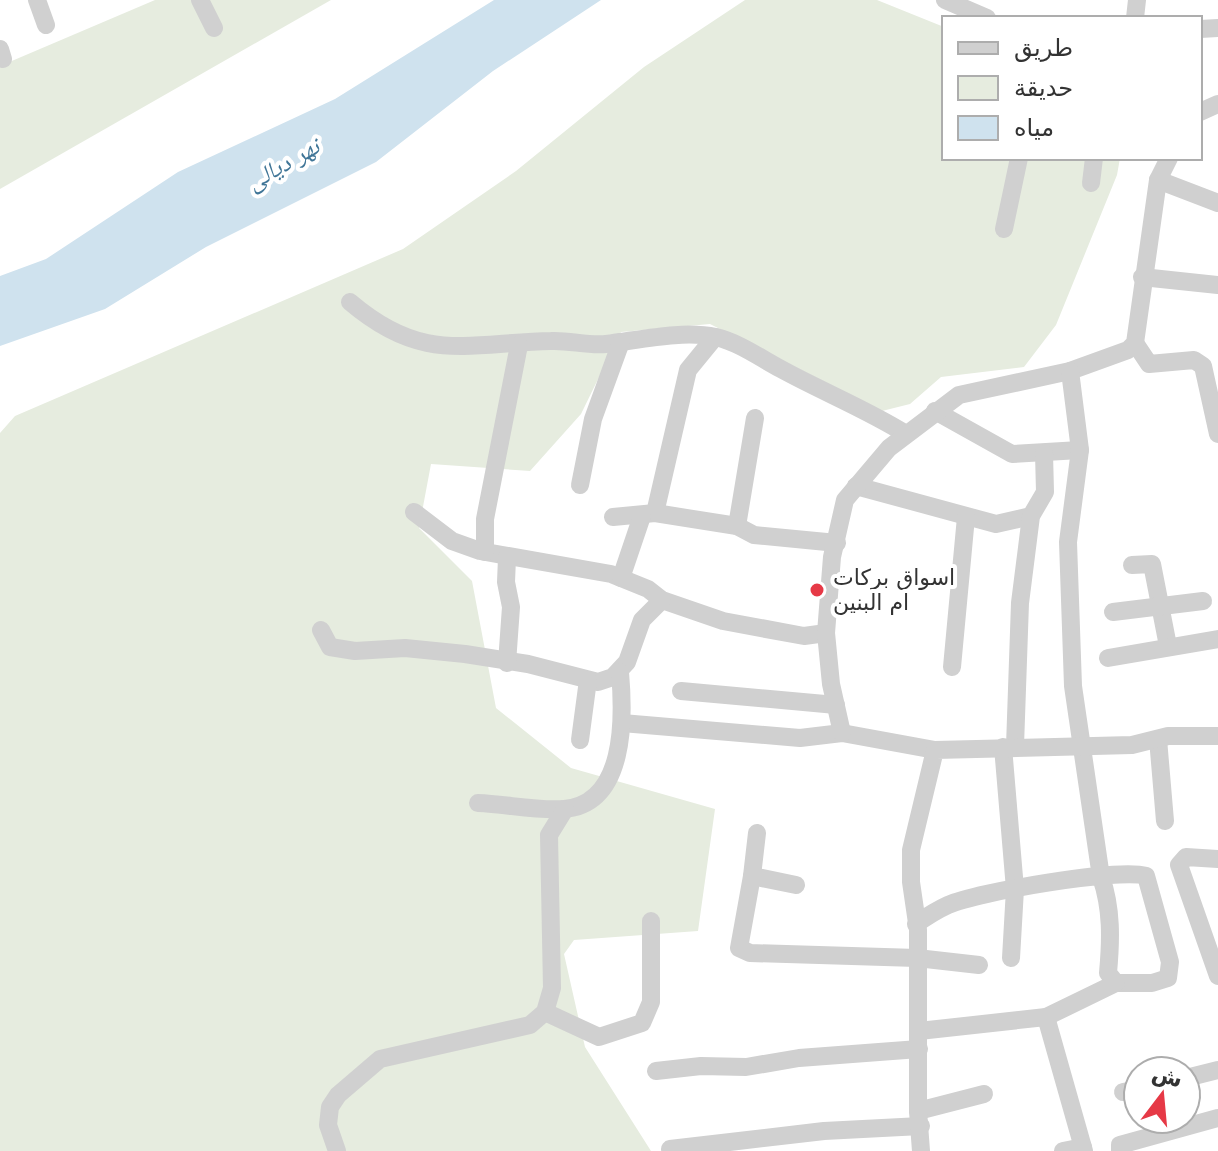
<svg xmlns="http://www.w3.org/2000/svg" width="1218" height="1151" font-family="'DejaVu Sans','Noto Naskh Arabic',sans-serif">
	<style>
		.green { fill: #e6ecdf }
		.water { fill: #cfe2ee }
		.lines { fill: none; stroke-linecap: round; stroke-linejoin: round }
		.minor { stroke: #d0d0d0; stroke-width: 18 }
		.poi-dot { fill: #e63946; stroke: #fff; stroke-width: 3 }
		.labels { text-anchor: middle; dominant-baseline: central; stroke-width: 8; stroke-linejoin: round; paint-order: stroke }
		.poi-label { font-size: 22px; fill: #333; stroke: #fff; text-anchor: start }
		.water-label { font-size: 24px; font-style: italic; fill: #3f7597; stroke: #fff }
	</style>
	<rect width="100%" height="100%" fill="#fff"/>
	<g class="green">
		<polygon points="155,0 331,0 0,189 0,66"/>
		<polygon points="745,0 877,0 944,27 944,158 1120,158 1117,175 1056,325 1024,367 941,377 910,404 882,411 710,324 621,332 581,414 530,471 431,464 419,528 472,581 496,708 571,768 715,809 698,931 574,940 564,954 585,1047 651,1151 0,1151 0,433 15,416 403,249 516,171 644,67"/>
	</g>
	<polygon class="water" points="494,0 601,0 493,71 376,162 206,247 105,309 0,346 0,276 46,259 178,172 335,99"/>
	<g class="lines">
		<g class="minor">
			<polyline points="37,0 46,25"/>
			<polyline points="200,0 214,28"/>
			<polyline points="945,0 987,18"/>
			<polyline points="1135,18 1137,0"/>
			<polyline points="1200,29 1218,28"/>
			<polyline points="0,49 3,59"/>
			<polyline points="1200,112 1218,104"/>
			<polyline points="1158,180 1218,203"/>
			<polyline points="1091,183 1094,158"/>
			<polyline points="1004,229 1019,158"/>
			<polyline points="1142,277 1218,285"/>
			<path d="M350,302C423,364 466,343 551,341C569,340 588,346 606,344C640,340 682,330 716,337C740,343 760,358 781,369C823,392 866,409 906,434"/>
			<polyline points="1135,343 1149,364 1194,360 1203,366 1218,434"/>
			<polyline points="935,411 1012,454 1080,450"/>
			<polyline points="580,485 593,419 621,342"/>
			<polyline points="856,486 996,524 1031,516"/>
			<polyline points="414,512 452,541 480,551 611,574 648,589 662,600 723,621 804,636 826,633"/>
			<polyline points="655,513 688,370 715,337"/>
			<polyline points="613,517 655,513 737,526 754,535 837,543"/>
			<polyline points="737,526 755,418"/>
			<polyline points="485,552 485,519 519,345"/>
			<polyline points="1132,565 1152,564 1168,646"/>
			<polyline points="621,578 642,516"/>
			<polyline points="1113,612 1203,601"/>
			<polyline points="321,630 330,647 355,651 405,648 465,654 528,664 598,682 613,677 627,662 642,620 662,600"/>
			<polyline points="1108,658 1218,639"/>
			<polyline points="507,663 511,607 506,582 507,558"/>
			<polyline points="952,667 966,517"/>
			<polyline points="681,691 836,705"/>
			<polyline points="622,723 800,738 842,733 935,750"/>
			<polyline points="842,733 831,684 826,633 832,557 845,500 889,448 959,395 1070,371 1128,350 1135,343 1158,180 1169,158"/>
			<polyline points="1158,739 1165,821"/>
			<polyline points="580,740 588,680"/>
			<polyline points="1015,746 1020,603 1031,516 1045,492 1044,453"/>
			<polyline points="1003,747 1015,889 1011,958"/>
			<path d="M478,803C506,804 536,811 564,809C626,804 624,718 620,672"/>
			<polyline points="1218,859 1186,857 1179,865 1218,976"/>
			<polyline points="752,876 757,833"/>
			<polyline points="796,885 752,876 739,948 750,953 917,958 979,965"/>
			<path d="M916,924C926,917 937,910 948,905C977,892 1119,868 1146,876L1170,962L1168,978L1152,983H1116L1108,973C1111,940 1112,909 1101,877L1073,686L1068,542L1080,450L1070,371"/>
			<polyline points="545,1012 599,1037 642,1023 651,1002 651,921"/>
			<polyline points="1046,1017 1084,1151"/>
			<polyline points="919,1031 1046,1017 1116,983"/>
			<polyline points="656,1071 701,1066 746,1067 799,1058 919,1049"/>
			<polyline points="1186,1078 1218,1070"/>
			<polyline points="1123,1092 1138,1089"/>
			<polyline points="918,1111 984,1094"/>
			<polyline points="670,1149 824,1131 921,1126"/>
			<polyline points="337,1151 328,1125 330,1107 338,1095 380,1059 530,1025 545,1012 552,988 549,835 565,809"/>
			<polyline points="921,1151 918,1111 918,930 911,882 911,850 935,750 1132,745 1168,736 1218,736"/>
			<polyline points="1063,1151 1083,1147"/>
			<polyline points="1120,1151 1120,1145 1218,1118"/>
		</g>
	</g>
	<circle class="poi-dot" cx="817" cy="590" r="8"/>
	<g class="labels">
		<g class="poi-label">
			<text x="833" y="577">اسواق بركات<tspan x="833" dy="25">ام البنين</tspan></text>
		</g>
		<g class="water-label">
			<text transform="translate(283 164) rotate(-30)">نهر ديالى</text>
		</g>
	</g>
	<rect x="942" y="16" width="260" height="144" fill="#ffffff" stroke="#adadad" stroke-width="2"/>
	<rect x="958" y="42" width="40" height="12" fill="#d0d0d0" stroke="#adadad" stroke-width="2"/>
	<text x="1014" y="56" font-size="24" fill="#333333">طريق</text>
	<rect x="958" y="76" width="40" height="24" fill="#e6ecdf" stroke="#adadad" stroke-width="2"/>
	<text x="1014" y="96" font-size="24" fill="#333333">حديقة</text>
	<rect x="958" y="116" width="40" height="24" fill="#cfe2ee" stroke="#adadad" stroke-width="2"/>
	<text x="1014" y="136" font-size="24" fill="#333333">مياه</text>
	<g transform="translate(1162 1095) rotate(16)"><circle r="38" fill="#ffffff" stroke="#adadad" stroke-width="2"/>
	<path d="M0-6L14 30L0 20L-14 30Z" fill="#e63946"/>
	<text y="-12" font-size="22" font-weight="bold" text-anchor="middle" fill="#333333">ش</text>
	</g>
</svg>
